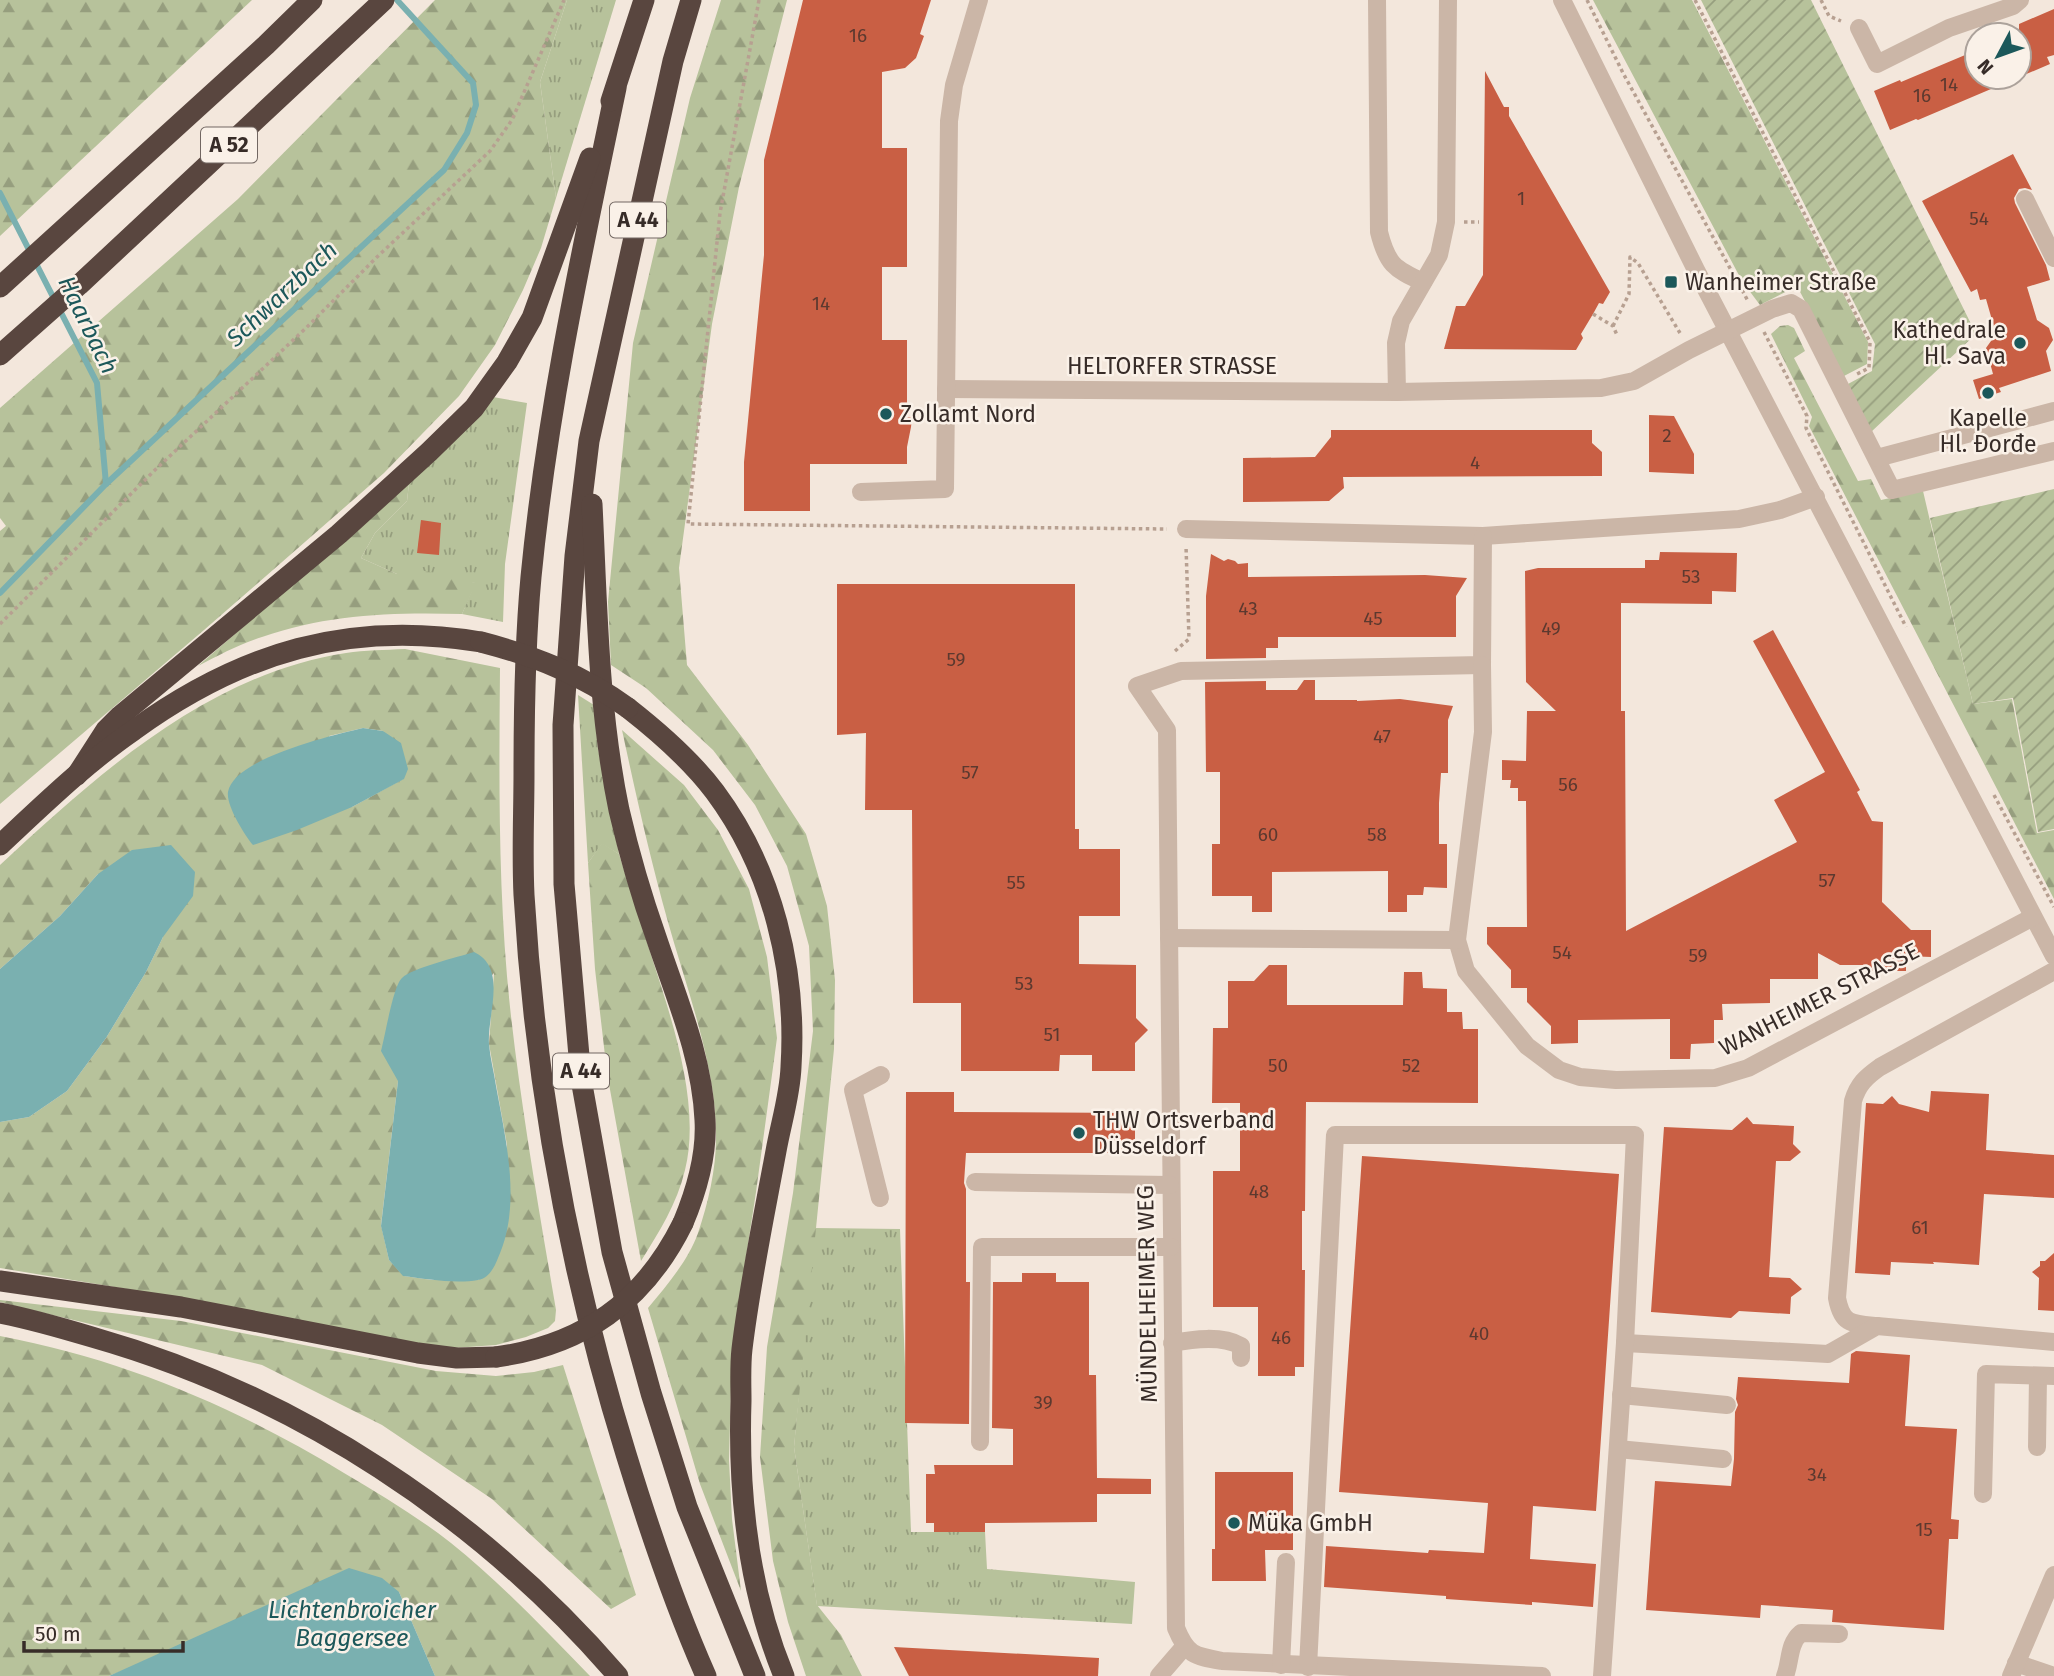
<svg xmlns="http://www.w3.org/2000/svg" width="2054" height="1676" font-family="'Fira Sans',sans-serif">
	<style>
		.grass { fill: url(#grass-tufts) }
		.forest { fill: url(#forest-firs); fill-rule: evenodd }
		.garden { fill: url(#garden-furrows) }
		.water { fill: #7ab0b0 }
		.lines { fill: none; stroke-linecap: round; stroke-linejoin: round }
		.stream { stroke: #7ab0b0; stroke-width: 6 }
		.building { fill: #c95f44 }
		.path { stroke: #b7a091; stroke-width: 3.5; stroke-dasharray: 3.5 3.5; stroke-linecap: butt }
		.minor { stroke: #cbb6a7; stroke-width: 18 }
		.highway { stroke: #59463f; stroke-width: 21 }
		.highway-bridge { stroke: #59463f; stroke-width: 21 }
		.poi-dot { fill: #1c585a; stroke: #faf1e8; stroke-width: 2.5 }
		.labels { text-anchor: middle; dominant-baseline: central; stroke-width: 5; stroke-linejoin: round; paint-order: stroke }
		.number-label { font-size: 19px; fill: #5c392f }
		.shield { fill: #faf1e8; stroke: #726762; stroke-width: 2 }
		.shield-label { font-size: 21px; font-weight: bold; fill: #372c28 }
		.poi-label { font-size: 23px; fill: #372c28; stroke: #faf1e8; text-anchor: start }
		.street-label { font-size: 23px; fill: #372c28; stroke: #faf1e8 }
		.water-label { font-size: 24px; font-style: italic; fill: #1c585a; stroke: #faf1e8 }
	</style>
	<defs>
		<pattern id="grass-tufts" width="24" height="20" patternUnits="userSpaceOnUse" patternTransform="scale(1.75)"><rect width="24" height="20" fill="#b7c29b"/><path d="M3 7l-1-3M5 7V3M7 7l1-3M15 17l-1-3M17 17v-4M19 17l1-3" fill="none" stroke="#969e7e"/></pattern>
		<pattern id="forest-firs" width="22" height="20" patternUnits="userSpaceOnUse" patternTransform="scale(1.75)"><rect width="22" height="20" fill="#b7c29b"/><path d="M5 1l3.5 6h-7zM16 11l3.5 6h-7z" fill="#969e7e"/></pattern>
		<pattern id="garden-furrows" width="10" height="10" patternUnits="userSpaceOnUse" patternTransform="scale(1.75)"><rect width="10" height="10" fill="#b7c29b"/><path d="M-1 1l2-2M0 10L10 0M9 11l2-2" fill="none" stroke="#969e7e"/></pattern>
	</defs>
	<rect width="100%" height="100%" fill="#f3e7dc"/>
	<g class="grass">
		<polygon points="567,0 616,0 556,198 540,82"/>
		<polygon points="493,397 527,403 505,564 503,622 462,614 475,583 397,574 361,558 375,533 407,501 409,483"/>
		<polygon points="578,695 594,705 598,749 619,854 602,844 588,863"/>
		<polygon points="814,1228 900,1229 911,1532 985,1532 987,1569 1135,1582 1132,1624 817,1606 794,1447"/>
	</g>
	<g class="forest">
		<polygon points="0,0 252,0 0,236"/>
		<polygon points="435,0 567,0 540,82 556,198 541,248 523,290 495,345 459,396 384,473 204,630 0,804 0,531 6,526 0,518 0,408 238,199"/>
		<polygon points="721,0 787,0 739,187 712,324 679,568 687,665 748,745 806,834 827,906 835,980 834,1049 794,1447 817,1605 841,1635 862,1676 806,1676 788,1622 773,1561 760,1457 767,1347 793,1193 813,1031 809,946 787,866 755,805 713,750 646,688 611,665 608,602 633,343 690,98"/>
		<polygon points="1593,0 1692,0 1868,342 1867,364 1844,376 1797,286 1760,305 1742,281"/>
		<polygon points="1788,325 1794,328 1805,351 1794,358 1858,481 1871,479 1881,500 1923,491 1973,704 2012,699 2037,833 2054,830 2054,899 1809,426 1812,417 1771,334 1780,326"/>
		<path d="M409,483L407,501L375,533L361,558L397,574L412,568L476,583L462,614C394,612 327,614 262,637C240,644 219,655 198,666Z"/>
		<path d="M405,649L500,668C499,781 498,894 510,1007C521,1108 539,1210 556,1310L555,1321L548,1328L526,1337L496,1345L440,1349L181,1298L0,1268V1122L29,1117L67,1091L106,1038L146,972L163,937L98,874L60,916L0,969V865C98,774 208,674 346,653C365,650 385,650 405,649ZM363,728L383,731L403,779L352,807L329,736ZM494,973L489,1044L507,1145L479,1280H432L404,1276L389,1260L381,1225L398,1081Z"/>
		<path d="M622,730L684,785L718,830L749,889L767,957L777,1038L756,1192L732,1349L729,1460L732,1519L741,1591L700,1484L648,1308C667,1285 688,1261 698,1233C708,1204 716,1169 716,1139C717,1068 687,990 668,922C650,858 636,795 622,730Z"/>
		<path d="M602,843L619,854C630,890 642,926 653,961C673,1023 701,1106 685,1170C677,1204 659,1232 641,1261L607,1073L595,969L588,863Z"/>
		<polygon points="0,1300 181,1321 436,1371 496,1376 534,1372 563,1365 636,1595 611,1609 492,1499 382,1425 262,1365 23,1308 0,1302"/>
		<path d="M0,1336C126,1360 235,1407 344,1473C381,1495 418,1517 451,1543C501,1583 545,1630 590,1676H435L399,1592L142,1663L109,1676H0Z"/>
	</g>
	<g class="garden">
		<polygon points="1701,0 1811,0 1976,334 1871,432 1848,384 1872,371 1875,344"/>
		<polygon points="2054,489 2054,829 2038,832 2013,698 1973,704 1930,518"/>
	</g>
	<g class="water">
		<path d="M363,728L383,731L401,743L408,769L404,779L352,807L297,830L253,845C244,834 226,805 228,792C234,758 334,735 363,728Z"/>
		<polygon points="171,845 195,872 193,896 163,937 146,972 106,1038 67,1091 29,1117 0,1122 0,969 60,916 98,874 132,850"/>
		<path d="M474,952C508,968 487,1014 489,1044C490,1058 494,1072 496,1086C506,1141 522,1205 498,1258C494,1268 489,1278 478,1280C456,1284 425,1279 403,1276L389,1260L381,1226L398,1081L381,1051C385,1037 393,986 402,978C412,968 458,957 474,952Z"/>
		<polygon points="349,1568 382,1578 399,1592 435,1676 109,1676"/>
	</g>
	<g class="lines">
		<g class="stream">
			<polyline points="0,193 97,383 106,484"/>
			<polyline points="0,593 106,484 444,170 467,133 476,105 473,83 397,0"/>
		</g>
	</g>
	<g class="building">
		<polygon points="803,0 931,0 920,34 924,36 916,58 905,68 882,72 882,148 907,148 907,267 882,267 882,340 907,340 907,417 912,417 911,427 907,447 907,464 810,464 810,511 744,511 744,462 764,255 764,160"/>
		<polygon points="2054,9 2054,55 2047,57 2050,64 1918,120 1916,119 1890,130 1874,91 1900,80 1901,82 1977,50 1977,77 2019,77 2019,24"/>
		<polygon points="1485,71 1504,107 1509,107 1509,116 1610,292 1603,304 1599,303 1593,314 1581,334 1583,338 1576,350 1444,349 1456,306 1465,306 1483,275"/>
		<polygon points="2013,154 2032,190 2025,188 2019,189 2014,198 2015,203 2046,265 2050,280 2027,287 2037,320 2049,328 2053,340 2046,351 2051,371 1999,388 2001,392 1979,399 1973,380 1993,374 1986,348 1996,334 1986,299 1980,300 1977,289 1971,292 1922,201"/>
		<polygon points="1649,415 1674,416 1694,454 1694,474 1649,472"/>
		<polygon points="1331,430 1592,430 1592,443 1602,452 1602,476 1343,477 1344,488 1329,501 1243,502 1243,458 1315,457 1331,437"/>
		<polygon points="421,520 441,523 439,555 417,553"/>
		<polygon points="1660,552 1737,553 1736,592 1712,591 1712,604 1621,603 1621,711 1625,711 1626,931 1797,842 1774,800 1825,772 1753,641 1773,630 1860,790 1857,792 1872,821 1883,822 1882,902 1911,930 1931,930 1931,957 1906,956 1906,971 1863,971 1863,965 1840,965 1818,953 1818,979 1770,979 1770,1003 1722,1004 1723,1020 1714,1020 1714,1043 1691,1044 1690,1059 1670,1059 1670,1019 1578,1020 1578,1043 1551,1044 1551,1026 1527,1002 1527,988 1511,988 1511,970 1487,944 1487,927 1527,927 1526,801 1518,801 1518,788 1510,788 1511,780 1502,780 1502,760 1526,761 1527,711 1556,711 1526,682 1525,571 1538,568 1645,568 1645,560 1659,560"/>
		<polygon points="1211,554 1224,561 1228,559 1235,561 1238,564 1248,563 1248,577 1425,575 1467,578 1456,596 1456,637 1278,637 1278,648 1266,648 1266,658 1206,659 1206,596"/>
		<polygon points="837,584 1075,584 1075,829 1079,829 1079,849 1120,849 1120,916 1079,916 1079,964 1136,965 1136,1018 1148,1030 1135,1043 1135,1071 1092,1071 1092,1055 1060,1055 1059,1071 961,1071 961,1003 913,1003 912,810 865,810 866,733 837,735"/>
		<polygon points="1304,680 1315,680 1315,700 1357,700 1357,701 1400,699 1453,706 1448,720 1448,773 1441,773 1439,803 1439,844 1447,844 1447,888 1424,887 1423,895 1407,895 1407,912 1388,912 1388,871 1272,872 1272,912 1252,912 1252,896 1212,896 1212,844 1220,844 1220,772 1206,772 1205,682 1266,681 1266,690 1297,690"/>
		<polygon points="1269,965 1287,965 1287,1005 1403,1005 1404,972 1422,972 1423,988 1447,989 1447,1012 1462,1012 1463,1029 1478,1029 1478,1103 1306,1102 1305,1211 1302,1211 1302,1270 1305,1270 1304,1367 1295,1367 1295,1376 1258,1376 1258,1307 1213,1307 1213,1171 1240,1171 1240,1103 1212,1103 1213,1028 1228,1028 1228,981 1254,981"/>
		<polygon points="1931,1091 1989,1094 1986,1150 2054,1155 2054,1198 1984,1194 1979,1265 1933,1262 1934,1264 1891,1262 1890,1275 1855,1273 1866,1103 1883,1104 1892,1096 1899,1104 1929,1112"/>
		<polygon points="906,1092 954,1092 954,1112 1135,1113 1135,1153 966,1153 964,1183 966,1189 966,1282 970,1282 969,1424 905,1423"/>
		<polygon points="1747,1117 1753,1124 1794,1126 1793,1144 1801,1152 1790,1161 1776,1161 1769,1277 1790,1278 1802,1289 1791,1297 1790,1314 1739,1311 1731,1318 1651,1312 1664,1127 1732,1130"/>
		<polygon points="1362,1156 1619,1174 1596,1511 1533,1506 1530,1559 1596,1564 1593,1607 1532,1602 1532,1605 1446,1599 1446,1596 1324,1587 1326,1546 1428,1553 1429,1550 1484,1553 1488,1503 1339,1492"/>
		<polygon points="2054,1253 2054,1311 2038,1310 2039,1278 2032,1272 2040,1266 2040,1261 2045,1261"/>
		<polygon points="1022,1273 1056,1273 1056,1282 1089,1282 1089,1375 1096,1375 1097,1478 1151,1479 1151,1494 1097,1494 1097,1522 985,1523 985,1532 934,1532 934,1523 926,1523 926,1474 935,1474 934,1465 1013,1465 1013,1429 992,1428 993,1282 1022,1282"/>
		<polygon points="1856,1351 1910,1355 1905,1426 1957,1429 1951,1519 1959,1520 1958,1539 1949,1539 1944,1630 1832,1622 1833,1610 1761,1605 1760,1618 1646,1610 1655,1481 1731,1486 1734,1459 1735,1412 1738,1405 1736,1399 1738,1377 1849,1383 1851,1354"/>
		<polygon points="1215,1472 1293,1472 1293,1550 1265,1550 1266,1581 1212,1581 1212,1549 1215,1549"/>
		<polygon points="894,1647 1099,1658 1098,1676 909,1676"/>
	</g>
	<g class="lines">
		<g class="path">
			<polyline points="759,0 720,213 688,524 1167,529"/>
			<polyline points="1587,0 1623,73 1748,301"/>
			<polyline points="1695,0 1870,342 1869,368 1855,375"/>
			<polyline points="1821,0 1829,16 1841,21"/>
			<polyline points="1464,222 1479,222"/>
			<polyline points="1593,314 1613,326 1617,335"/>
			<polyline points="1613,326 1629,294 1630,257 1638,263 1680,333"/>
			<polyline points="1764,332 1807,416 1806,428 1906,627"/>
			<polyline points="0,624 156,469 306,328 377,257 490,151 512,120 564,0"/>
			<polyline points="1175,651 1189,639 1186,546"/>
			<polyline points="1994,795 2054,907"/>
		</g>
		<g class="minor">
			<path d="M1377,0L1379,232C1387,264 1394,269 1423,282"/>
			<polyline points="1562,0 1696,270 2054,956"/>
			<polyline points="1859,28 1877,64 1949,28 2013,6 2020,0"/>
			<polyline points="2025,199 2054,258"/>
			<polyline points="946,389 1397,392 1601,388 1634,381 1689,350 1772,309 1791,303 1801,309 1892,490 2054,451"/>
			<polyline points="1397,392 1396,343 1401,321 1439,255 1446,222 1448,0"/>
			<polyline points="1877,458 2054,411"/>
			<polyline points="861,492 945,489 949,121 954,85 979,0"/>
			<polyline points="1186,529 1483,536 1739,519 1780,510 1816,497"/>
			<path d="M1483,536L1482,665L1181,671L1137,686L1167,730L1176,1628C1187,1655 1194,1656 1222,1661L1542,1676"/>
			<polyline points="1482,665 1483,732 1457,940 1466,971 1527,1046 1559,1070 1580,1077 1616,1080 1715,1078 1748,1068 2033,917"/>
			<polyline points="1169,938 1457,940"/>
			<polyline points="975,1182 1170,1185"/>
			<polyline points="880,1198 853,1090 881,1075"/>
			<path d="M1877,1326C1852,1324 1842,1325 1837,1298L1853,1101C1858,1084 1866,1077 1880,1067L2054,971"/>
			<path d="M1172,1343C1193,1339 1222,1335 1241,1346V1358"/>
			<polyline points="1625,1343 1828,1354 1877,1326 2054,1342"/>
			<polyline points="1621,1395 1727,1405"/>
			<polyline points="980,1442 982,1247 1171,1247"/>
			<polyline points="2037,1447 2038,1376"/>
			<polyline points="1618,1449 1723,1459"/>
			<polyline points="1983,1494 1986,1374 2054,1376"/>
			<polyline points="2016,1663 2054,1676"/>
			<polyline points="1281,1665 1286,1562"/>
			<polyline points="1308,1667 1335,1135 1635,1135 1625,1343 1602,1676"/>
			<polyline points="1159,1676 1184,1647"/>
			<path d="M1785,1676C1791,1661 1788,1644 1801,1633L1839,1634"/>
			<polyline points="2011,1676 2054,1575"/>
		</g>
		<g class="highway">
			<polyline points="691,0 673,61 589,441 575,556 563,725 564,884 581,1079 612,1252 651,1393 687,1507 755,1676"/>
			<path d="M616,88C582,251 547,411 531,577C525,642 524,708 524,773C524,813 522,854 524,895C535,1084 570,1273 626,1454C649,1529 674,1604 706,1676"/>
			<polyline points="611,101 644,0"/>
			<polyline points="0,287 266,45 312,0"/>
			<polyline points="0,355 79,285 384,0"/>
			<path d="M592,504C597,606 598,709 619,810C629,853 641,895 656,937C676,997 702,1056 705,1120C707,1154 696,1192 683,1223"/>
			<path d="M628,708C660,733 691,760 715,792C773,870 797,971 791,1067C790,1095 781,1123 776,1151C764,1216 750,1282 742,1349C740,1366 741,1384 741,1401C738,1494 748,1589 784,1676"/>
			<polyline points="77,775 106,730 120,716 339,534 429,452 474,408 507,362 532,318 590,158"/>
			<path d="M0,845C43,805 86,763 134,730C242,652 349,620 481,642"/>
			<polyline points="0,1281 181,1307 418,1353 457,1358 496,1357"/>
			<path d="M0,1313C31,1319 62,1328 92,1337C296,1395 480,1516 618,1676"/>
		</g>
		<g class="highway-bridge">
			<path d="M481,642C535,656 583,675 628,708"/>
			<path d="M496,1357C583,1345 644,1302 683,1223"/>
		</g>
	</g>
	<g class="poi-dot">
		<rect x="1664" y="275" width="14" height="14" rx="3.5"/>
		<circle cx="2020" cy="343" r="7"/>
		<circle cx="1988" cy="393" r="7"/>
		<circle cx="886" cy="414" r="7"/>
		<circle cx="1079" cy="1133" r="7"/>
		<circle cx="1234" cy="1523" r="7"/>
	</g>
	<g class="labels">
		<g class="number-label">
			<text x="858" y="35">16</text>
			<text x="1949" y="84">14</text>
			<text x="1922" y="95">16</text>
			<text x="1521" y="198">1</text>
			<text x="1979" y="218">54</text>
			<text x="821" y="303">14</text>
			<text x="1667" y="435">2</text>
			<text x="1475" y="462">4</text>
			<text x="1691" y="576">53</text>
			<text x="1248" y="608">43</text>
			<text x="1373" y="618">45</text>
			<text x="1551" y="628">49</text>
			<text x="956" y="659">59</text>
			<text x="1382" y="736">47</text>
			<text x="970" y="772">57</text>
			<text x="1568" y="784">56</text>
			<text x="1268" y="834">60</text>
			<text x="1377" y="834">58</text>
			<text x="1827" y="880">57</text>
			<text x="1016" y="882">55</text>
			<text x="1562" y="952">54</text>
			<text x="1698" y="955">59</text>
			<text x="1024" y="983">53</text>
			<text x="1052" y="1034">51</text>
			<text x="1278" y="1065">50</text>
			<text x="1411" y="1065">52</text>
			<text x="1259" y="1191">48</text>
			<text x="1920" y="1227">61</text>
			<text x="1479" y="1333">40</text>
			<text x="1281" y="1337">46</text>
			<text x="1043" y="1402">39</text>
			<text x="1817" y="1474">34</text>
			<text x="1924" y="1529">15</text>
		</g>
		<g class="shield">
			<rect x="201" y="127.5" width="56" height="35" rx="5"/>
			<rect x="610" y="202.5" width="56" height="35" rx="5"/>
			<rect x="553" y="1053.5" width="56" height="35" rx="5"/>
		</g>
		<g class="shield-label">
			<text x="229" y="145">A 52</text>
			<text x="638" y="220">A 44</text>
			<text x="581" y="1071">A 44</text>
		</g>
		<g class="poi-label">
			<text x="1685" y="282">Wanheimer Straße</text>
			<text x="2006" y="330" text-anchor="end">Kathedrale<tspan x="2006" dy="26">Hl. Sava</tspan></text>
			<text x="900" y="414">Zollamt Nord</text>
			<text x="1988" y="418" text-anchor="middle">Kapelle<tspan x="1988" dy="26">Hl. Đorđe</tspan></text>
			<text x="1093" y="1120">THW Ortsverband<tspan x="1093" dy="26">Düsseldorf</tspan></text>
			<text x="1248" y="1523">Müka GmbH</text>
		</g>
		<g class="street-label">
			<text x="1172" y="366">HELTORFER STRASSE</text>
			<text transform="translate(1819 999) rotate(-27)">WANHEIMER STRASSE</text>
			<text transform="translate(1147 1294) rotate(-91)">MÜNDELHEIMER WEG</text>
		</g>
		<g class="water-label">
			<text transform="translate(282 294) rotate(-43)">Schwarzbach</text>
			<text transform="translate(88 325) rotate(64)">Haarbach</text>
			<text x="352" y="1610">Lichtenbroicher<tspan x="352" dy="28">Baggersee</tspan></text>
		</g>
	</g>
	<g transform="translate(1998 56) rotate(229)"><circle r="33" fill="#faf1e8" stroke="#aca29b" stroke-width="2"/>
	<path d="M0-5L12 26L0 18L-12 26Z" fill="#1c585a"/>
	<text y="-10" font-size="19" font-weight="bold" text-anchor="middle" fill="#372c28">N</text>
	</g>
	<path d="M24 1641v10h159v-10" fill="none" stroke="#372c28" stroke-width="3.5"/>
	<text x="35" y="1641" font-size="21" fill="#372c28" stroke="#faf1e8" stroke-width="5" paint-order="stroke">50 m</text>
</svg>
